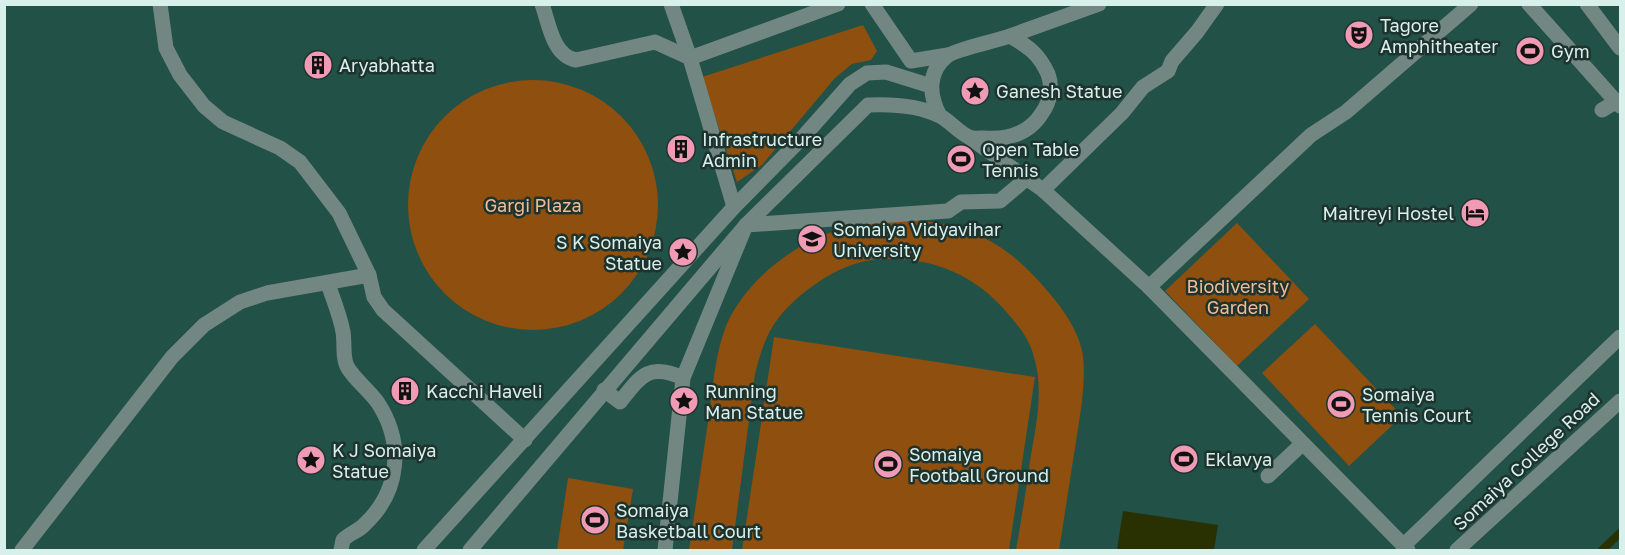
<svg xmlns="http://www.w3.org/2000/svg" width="1625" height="555" font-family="'Golos Text',sans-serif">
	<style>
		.green { fill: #8e4f0f }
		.water { fill: #293103 }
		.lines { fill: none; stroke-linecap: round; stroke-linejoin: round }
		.stream { stroke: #293103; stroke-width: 8 }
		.minor { stroke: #738782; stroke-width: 15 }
		.labels { text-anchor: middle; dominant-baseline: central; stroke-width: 5; stroke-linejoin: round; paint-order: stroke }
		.poi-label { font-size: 18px; fill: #d7f0ea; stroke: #1e322e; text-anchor: start }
		.park-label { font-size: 18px; fill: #f0bd96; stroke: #1e322e }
		.street-label { font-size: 18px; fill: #d7f0ea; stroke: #1e322e }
	</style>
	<rect width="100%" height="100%" fill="#225148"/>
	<g class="green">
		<polygon points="863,25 877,51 871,60 852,64 835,78 762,165 737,182 702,77"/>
		<circle cx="533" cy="205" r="125"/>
		<path d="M913,220C980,226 1014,249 1055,300C1068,316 1080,336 1083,356C1086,385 1080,414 1076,442C1070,478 1065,514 1059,550H1016C1021,521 1026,491 1030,461C1036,426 1044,391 1034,357C1029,337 1016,323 1003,308C974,276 937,260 894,259C882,259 870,259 858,263C840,268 825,277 810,288C795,299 779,314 770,331C763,344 759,359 755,374L732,550H689C696,505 702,460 709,415C713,386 715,354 726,326C745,281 795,242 841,229C865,223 889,221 913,220Z"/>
		<polygon points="1237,223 1309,299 1237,366 1165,291"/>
		<polygon points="1315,324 1402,416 1349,466 1262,373"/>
		<polygon points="774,337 1035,377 1009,550 742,550"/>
		<polygon points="568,478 633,489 623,550 557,550"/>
	</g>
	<polygon class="water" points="1123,511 1218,525 1214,550 1117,550"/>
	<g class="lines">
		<polyline class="stream" points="1602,550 1620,533"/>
		<g class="minor">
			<polyline points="160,4 166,48 180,75 204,106 223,122 280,148 300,162 339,213 369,275 374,297 383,310 525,440"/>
			<path d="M542,4C549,24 553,56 576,60L655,42L690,58L838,4"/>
			<polyline points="671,4 690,58 734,207"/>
			<polyline points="872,4 911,61 948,55"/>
			<polyline points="1529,4 1620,106"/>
			<polyline points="1587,4 1620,48"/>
			<polyline points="1010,36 1099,4"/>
			<polyline points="1602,110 1617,101"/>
			<polyline points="970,138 1043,190 1149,287 1408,550"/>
			<polyline points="1043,190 1122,113 1143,87 1168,71 1172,61 1197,32 1217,4"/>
			<path d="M328,284C333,299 340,315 343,332C345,342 342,359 348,368C356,381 369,390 378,403C404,443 400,491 365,524C359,531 350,533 343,540L341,550"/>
			<polyline points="1149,287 1311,135 1346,112 1471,4"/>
			<path d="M604,390L620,402C640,377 648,362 683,378"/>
			<polyline points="1268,476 1302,444"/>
			<polyline points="1403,546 1620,337"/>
			<polyline points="22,550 172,357 204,325 240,302 267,293 369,275"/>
			<polyline points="424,550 734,207 803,137 850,84 867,73 886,72 931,86"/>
			<path d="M470,550L746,225L868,105C891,104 918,105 940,116C950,121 958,132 969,137C973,139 979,138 983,138C1007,140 1029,134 1042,113C1050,102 1053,87 1048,74C1039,54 1029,47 1010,36C996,41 956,49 947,56C927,72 929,96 940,116"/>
			<polyline points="665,550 683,378 746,225 948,211 961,202 1000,201 1026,179"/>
			<polyline points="1457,550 1620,401"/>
		</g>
	</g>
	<defs>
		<g id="theatre-disc" transform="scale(1.5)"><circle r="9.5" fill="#f09ab5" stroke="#1e322e"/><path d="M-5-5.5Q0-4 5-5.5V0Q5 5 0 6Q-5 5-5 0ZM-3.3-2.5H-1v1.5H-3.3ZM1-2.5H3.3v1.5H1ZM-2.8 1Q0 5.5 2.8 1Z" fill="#111"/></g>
		<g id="stadium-disc" transform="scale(1.5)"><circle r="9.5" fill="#f09ab5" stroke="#1e322e"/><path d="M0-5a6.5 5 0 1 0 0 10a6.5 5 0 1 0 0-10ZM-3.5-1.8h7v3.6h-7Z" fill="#111"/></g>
		<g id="building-disc" transform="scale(1.5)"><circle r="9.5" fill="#f09ab5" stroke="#1e322e"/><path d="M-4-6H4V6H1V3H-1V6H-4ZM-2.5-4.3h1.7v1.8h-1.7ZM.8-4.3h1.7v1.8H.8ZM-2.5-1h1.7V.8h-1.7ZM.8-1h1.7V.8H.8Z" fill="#111"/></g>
		<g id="sight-disc" transform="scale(1.5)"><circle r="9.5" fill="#f09ab5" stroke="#1e322e"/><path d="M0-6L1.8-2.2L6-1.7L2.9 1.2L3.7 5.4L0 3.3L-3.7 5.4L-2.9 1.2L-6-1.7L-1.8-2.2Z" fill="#111"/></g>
		<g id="hotel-disc" transform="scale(1.5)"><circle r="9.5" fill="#f09ab5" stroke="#1e322e"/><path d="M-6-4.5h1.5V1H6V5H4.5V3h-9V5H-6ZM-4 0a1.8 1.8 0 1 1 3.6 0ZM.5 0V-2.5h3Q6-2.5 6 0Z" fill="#111"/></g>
		<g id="university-disc" transform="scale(1.5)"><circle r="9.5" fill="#f09ab5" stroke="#1e322e"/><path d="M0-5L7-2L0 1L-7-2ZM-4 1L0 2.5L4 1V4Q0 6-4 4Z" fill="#111"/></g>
	</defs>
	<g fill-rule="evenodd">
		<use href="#theatre-disc" x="1359" y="35"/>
		<use href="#stadium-disc" x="1530" y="51"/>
		<use href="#building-disc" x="318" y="65"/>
		<use href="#sight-disc" x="975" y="91"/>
		<use href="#building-disc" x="681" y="149"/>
		<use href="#stadium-disc" x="961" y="159"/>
		<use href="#hotel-disc" x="1475" y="213"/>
		<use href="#university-disc" x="812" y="239"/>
		<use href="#sight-disc" x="683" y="252"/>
		<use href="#building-disc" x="405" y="391"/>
		<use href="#sight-disc" x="684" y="401"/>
		<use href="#stadium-disc" x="1341" y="404"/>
		<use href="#stadium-disc" x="1184" y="459"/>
		<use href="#sight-disc" x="311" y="460"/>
		<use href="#stadium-disc" x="888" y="464"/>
		<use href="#stadium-disc" x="595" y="520"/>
	</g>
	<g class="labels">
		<g class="poi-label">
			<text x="1380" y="25">Tagore<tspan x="1380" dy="21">Amphitheater</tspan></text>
			<text x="1551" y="51">Gym</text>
			<text x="339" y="65">Aryabhatta</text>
			<text x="996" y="91">Ganesh Statue</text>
			<text x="702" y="139">Infrastructure<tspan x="702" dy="21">Admin</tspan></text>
			<text x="982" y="149">Open Table<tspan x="982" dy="21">Tennis</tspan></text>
			<text x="1454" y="213" text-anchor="end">Maitreyi Hostel</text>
			<text x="833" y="229">Somaiya Vidyavihar<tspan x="833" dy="21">University</tspan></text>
			<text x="662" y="242" text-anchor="end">S K Somaiya<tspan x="662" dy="21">Statue</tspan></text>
			<text x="426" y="391">Kacchi Haveli</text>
			<text x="705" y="391">Running<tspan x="705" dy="21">Man Statue</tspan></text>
			<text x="1362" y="394">Somaiya<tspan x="1362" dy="21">Tennis Court</tspan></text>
			<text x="332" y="450">K J Somaiya<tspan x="332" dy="21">Statue</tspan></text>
			<text x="909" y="454">Somaiya<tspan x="909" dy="21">Football Ground</tspan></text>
			<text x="1205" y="459">Eklavya</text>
			<text x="616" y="510">Somaiya<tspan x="616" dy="21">Basketball Court</tspan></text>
		</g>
		<g class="park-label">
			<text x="533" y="205">Gargi Plaza</text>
			<text x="1238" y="286">Biodiversity<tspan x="1238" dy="21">Garden</tspan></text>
		</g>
		<g class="street-label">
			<text transform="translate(1526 461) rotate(-43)">Somaiya College Road</text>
		</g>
	</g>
	<rect width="1625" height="555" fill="none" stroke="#d7f0ea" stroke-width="12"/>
</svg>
